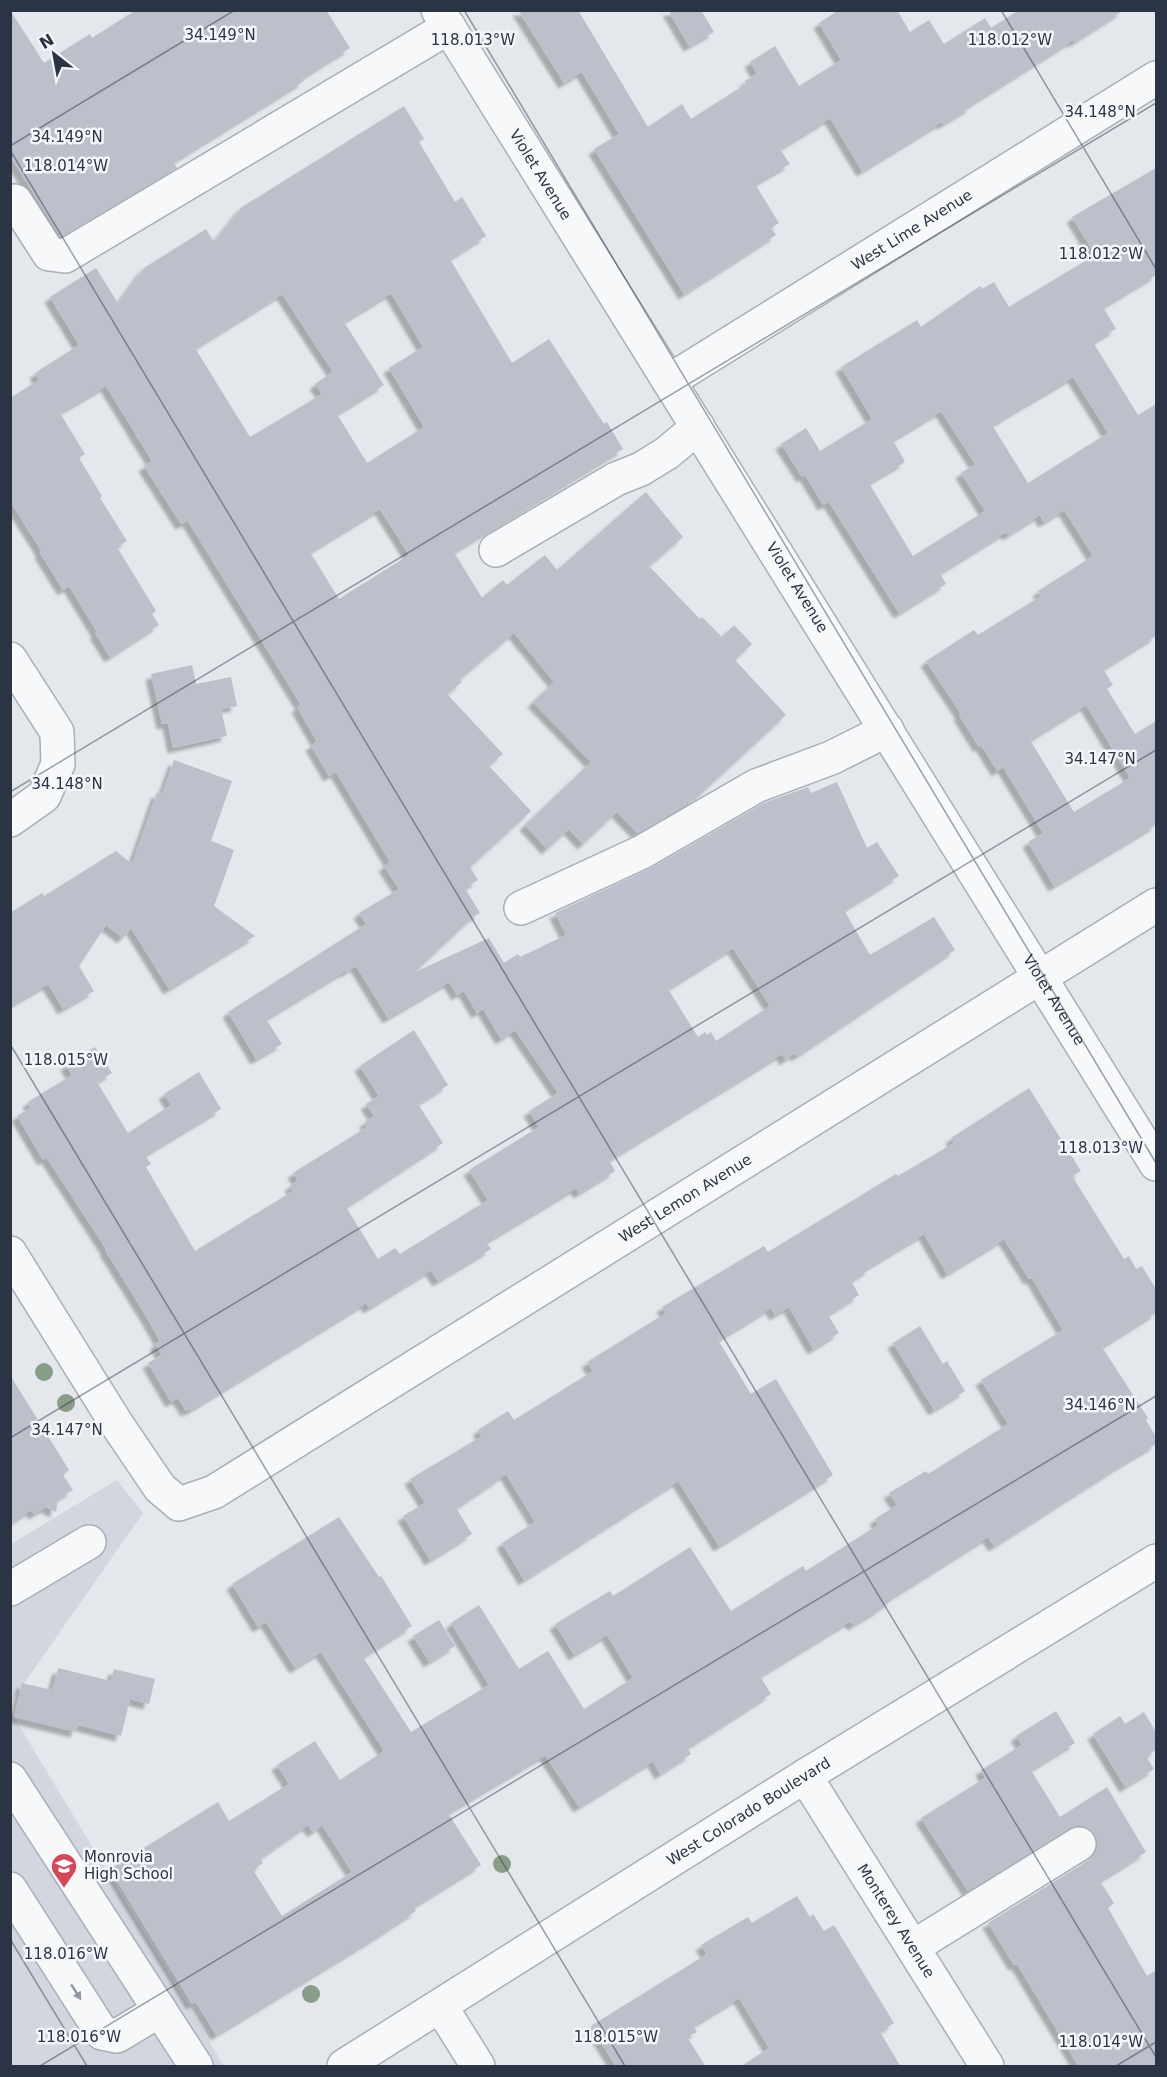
<svg xmlns="http://www.w3.org/2000/svg" width="1167" height="2077" font-family="'DejaVu Sans',sans-serif">
	<style>
		.built { fill: #d2d6de }
		.building { fill: #bbc0ca; fill-rule: evenodd; filter: url(#shadow) }
		.lines { fill: none; stroke-linecap: round; stroke-linejoin: round }
		.minor-casing { stroke: #a9aeb7; stroke-width: 36 }
		.minor { stroke: #f7f8fa; stroke-width: 33 }
		.tree { fill: #899d89 }
		.oneway { fill: #9196a0 }
		.ticks { fill: none; stroke: #2b3445; stroke-width: 1.5; stroke-opacity: 0.45 }
		.labels { text-anchor: middle; dominant-baseline: central; stroke-width: 5; stroke-linejoin: round; paint-order: stroke }
		.street-label { font-size: 15px; fill: #2b3445; stroke: #f4f6f9 }
		.poi-label { font-size: 15px; fill: #2b3445; stroke: #f4f6f9; text-anchor: start }
		.ticks-label { font-size: 15px; text-anchor: middle; fill: #2b3445; stroke: #f4f6f9; stroke-width: 5; stroke-linejoin: round; paint-order: stroke }
	</style>
	<defs>
		<filter id="shadow"><feDropShadow dx="-5.5" dy="5.5" stdDeviation="1.5" flood-color="#0004"/></filter>
	</defs>
	<rect width="100%" height="100%" fill="#e4e7ec"/>
	<g class="built">
		<polygon points="117,1480 143,1513 11,1702 11,1544"/>
		<polygon points="11,1712 224,2066 11,2066"/>
	</g>
	<g class="building">
		<polygon points="10,10 44,63 90,34 92,38 136,10 326,10 350,48 302,78 304,81 173,162 177,168 61,237 10,156"/>
		<polygon points="518,10 578,10 648,127 682,104 691,119 746,84 745,81 757,74 750,62 775,46 799,86 841,60 819,23 839,10 897,10 910,32 929,20 944,44 985,18 991,28 1019,10 1124,10 1074,42 1073,40 970,105 971,107 943,124 942,122 862,171 830,118 780,149 790,164 755,184 779,223 771,228 776,235 684,294 594,149 619,134 582,72 564,83"/>
		<polygon points="668,10 701,10 714,32 689,46"/>
		<path d="M404,106L424,139L419,142L455,202L462,197L486,236L450,259L512,363L549,339L604,424L607,422L623,449L454,552L482,598L503,580L507,585L545,555L557,570L646,492L683,537L649,566L700,619L702,617L722,637L734,625L752,644L735,660L786,715L694,800L637,833L617,812L583,844L569,829L547,849L525,825L591,762L533,702L554,682L514,633L460,679L462,682L447,694L503,754L489,766L531,811L470,867L478,880L465,888L480,913L472,918L415,972L489,938L504,963L518,954L520,957L566,935L555,913L651,868L764,803L808,787L811,793L837,782L867,848L877,842L899,876L844,910L870,955L934,917L955,950L797,1056L795,1053L785,1060L782,1054L609,1160L615,1171L579,1193L576,1188L486,1242L491,1249L438,1281L431,1270L369,1308L366,1303L191,1410L190,1409L186,1411L178,1398L171,1402L148,1363L162,1355L155,1344L160,1341L146,1316L105,1250L106,1249L47,1158L43,1160L17,1116L31,1107L28,1102L72,1075L66,1065L95,1047L112,1073L97,1082L128,1133L171,1105L164,1094L199,1072L221,1109L145,1155L151,1164L146,1167L195,1251L293,1191L290,1186L298,1180L293,1173L367,1127L365,1122L374,1116L366,1104L379,1096L360,1066L414,1030L448,1085L418,1104L443,1143L346,1207L378,1259L395,1248L400,1254L488,1200L469,1170L539,1127L529,1111L558,1093L515,1030L501,1039L483,1009L477,1013L464,991L457,995L449,982L388,1018L356,966L346,972L345,971L266,1019L282,1044L256,1059L228,1012L366,924L359,913L399,889L384,866L390,862L336,772L329,776L311,745L317,742L297,707L301,705L188,521L181,524L144,466L152,461L106,386L60,413L85,454L79,458L102,496L100,498L127,541L117,547L156,611L152,614L159,625L110,657L95,633L97,632L69,586L63,590L40,553L42,552L10,501V398L39,380L35,373L79,345L50,297L96,268L118,303L144,268L206,229L214,242L242,207ZM391,293L423,347L389,368L424,427L367,463L337,414L384,385L344,322ZM282,294L333,372L315,384L322,394L250,437L195,348ZM380,509L409,555L339,599L310,552ZM733,948L770,1006L716,1041L711,1032L707,1035L705,1032L698,1037L668,989Z"/>
		<path d="M1156,168V275L1103,307L1116,329L1093,342L1138,415L1156,404V636L1103,669L1113,685L1107,689L1135,734L1156,721V825L1054,886L1028,842L1043,833L1003,767L997,771L981,745L979,747L959,715L961,714L926,661L974,630L978,635L1041,596L1038,591L1093,556L1064,510L1044,522L1040,515L1008,535L1006,532L940,573L946,584L899,613L829,502L823,505L805,475L802,477L781,444L806,428L820,451L872,419L841,367L917,320L921,327L980,286L982,289L994,282L1009,307L1095,255L1072,217ZM1073,377L1108,433L1028,483L992,425ZM941,411L975,464L961,473L985,511L913,556L869,483L905,462L893,440ZM1086,705L1130,778L1074,812L1030,740Z"/>
		<polygon points="192,665 196,684 231,677 237,706 221,709 227,736 173,748 168,723 162,724 151,674"/>
		<polygon points="174,760 232,781 211,841 234,850 214,906 255,936 169,989 131,928 123,938 106,925 79,966 94,991 63,1009 48,984 10,1006 10,913 42,893 44,896 116,851 132,864 157,792 162,794"/>
		<path d="M1029,1088L1081,1171L1072,1176L1124,1259L1129,1256L1136,1269L1142,1266L1156,1289V1313L1102,1347L1148,1418L1146,1420L1156,1437V1444L1124,1463L994,1546L988,1537L891,1598L892,1600L875,1612L853,1625L850,1621L760,1676L771,1694L687,1748L691,1754L660,1774L653,1761L579,1807L545,1755L448,1813L481,1865L413,1907L416,1911L373,1939L216,2035L196,2002L192,2004L110,1869L218,1802L229,1821L289,1784L277,1765L315,1741L340,1780L384,1751L321,1652L295,1668L266,1622L258,1627L232,1584L339,1517L379,1577L381,1576L412,1626L363,1657L411,1732L489,1685L451,1623L479,1605L519,1669L548,1651L584,1709L633,1678L607,1635L574,1655L555,1624L610,1591L613,1596L690,1547L731,1611L803,1566L806,1571L878,1525L875,1519L897,1505L889,1493L926,1471L928,1474L1008,1424L981,1380L1063,1330L1032,1278L1029,1279L1004,1239L947,1274L924,1234L869,1267L870,1269L851,1281L859,1295L828,1315L839,1333L813,1349L789,1307L775,1315L771,1308L718,1340L751,1394L776,1379L833,1475L719,1546L678,1481L524,1580L502,1543L535,1522L506,1474L456,1508L472,1534L430,1560L403,1516L425,1503L410,1479L482,1436L478,1430L508,1411L514,1420L593,1371L587,1362L666,1313L662,1307L764,1246L768,1252L896,1174L898,1176L954,1143L951,1138ZM308,1825L313,1832L322,1825L352,1872L282,1916L253,1870L263,1863L260,1858Z"/>
		<polygon points="920,1326 943,1364 947,1361 965,1391 934,1410 893,1343"/>
		<polygon points="10,1375 69,1470 63,1475 73,1490 58,1499 56,1512 46,1507 34,1514 31,1510 10,1524"/>
		<polygon points="439,1620 455,1646 429,1662 413,1636"/>
		<polygon points="58,1668 111,1681 114,1669 155,1679 149,1704 130,1699 121,1736 78,1725 76,1732 14,1717 22,1683 52,1690"/>
		<polygon points="1056,1711 1075,1743 1031,1770 1060,1817 1107,1787 1146,1852 1100,1881 1114,1903 1108,1908 1147,1976 1156,1970 1156,2067 1079,2067 1017,1964 1014,1965 988,1923 1089,1860 1096,1852 1098,1844 1095,1834 1088,1828 1079,1825 1069,1828 968,1891 921,1818 985,1778 981,1770 1022,1745 1016,1736"/>
		<polygon points="1144,1712 1156,1732 1156,1750 1146,1756 1154,1769 1125,1787 1093,1734 1120,1716 1125,1724"/>
		<polygon points="797,1896 810,1917 813,1914 824,1931 834,1925 894,2023 880,2032 901,2067 740,2067 769,2048 739,1998 693,2026 697,2032 687,2037 706,2067 616,2067 591,2026 707,1954 701,1945 748,1917 752,1923"/>
	</g>
	<g class="lines">
		<g class="minor-casing">
			<g id="minor">
				<path id="s1" d="M438,10L1156,1164"/>
				<polyline points="15,201 49,254 65,256 449,27"/>
				<path id="s2" d="M669,381L1156,78"/>
				<polyline points="496,550 616,479 641,469 667,453 698,427"/>
				<polyline points="10,659 57,732 58,764 44,796 10,820"/>
				<polyline points="521,908 642,852 756,786 831,758 887,730"/>
				<path id="s3" d="M10,1253L116,1423L160,1488L179,1504L214,1492L1156,905"/>
				<polyline points="10,1589 89,1542"/>
				<path id="s4" d="M805,1776L987,2066"/>
				<polyline points="10,1779 196,2066"/>
				<polyline points="10,1889 102,2033 117,2036 160,2010"/>
				<polyline points="913,1947 1079,1844"/>
				<polyline points="441,2007 478,2066"/>
				<path id="s5" d="M344,2066L805,1776L1156,1561"/>
			</g>
		</g>
		<use href="#minor" class="minor"/>
	</g>
	<g class="tree">
		<circle cx="44" cy="1372" r="9"/>
		<circle cx="66" cy="1403" r="9"/>
		<circle cx="502" cy="1864" r="9"/>
		<circle cx="311" cy="1994" r="9"/>
	</g>
	<defs><path id="oneway-solid" d="M-6-.8H1V-3.2L6.5 0L1 3.2V.8H-6Z" transform="scale(1.5)"/></defs>
	<use class="oneway" href="#oneway-solid" transform="translate(76 1992) rotate(57)"/>
	<path class="ticks" d="M464,10L1156,1163M1001,10L1156,269M10,146L235,10M10,150L1156,2057M10,792L1156,103M10,1044L625,2066M10,1438L1156,750M10,1939L87,2066M40,2066L1156,1396M1116,2066L1156,2042"/>
	<defs>
		<g id="school-pin" transform="scale(1.35)"><path d="M0 17L-7.5 6A9.5 9.5 0 1 1 7.5 6Z" fill="#d1495b" stroke="#f4f6f9"/><path d="M0-5L7-2L0 1L-7-2ZM-4 1L0 2.5L4 1V4Q0 6-4 4Z" fill="#fff"/></g>
	</defs>
	<g fill-rule="evenodd">
		<use href="#school-pin" x="64" y="1866"/>
	</g>
	<g class="labels">
		<g class="street-label">
			<text stroke="none"><textPath href="#s1" startOffset="194">Violet Avenue</textPath></text>
			<text stroke="none"><textPath href="#s2" startOffset="286">West Lime Avenue</textPath></text>
			<text stroke="none"><textPath href="#s1" startOffset="680">Violet Avenue</textPath></text>
			<text stroke="none"><textPath href="#s1" startOffset="1166">Violet Avenue</textPath></text>
			<text stroke="none"><textPath href="#s3" startOffset="896">West Lemon Avenue</textPath></text>
			<text stroke="none"><textPath href="#s5" startOffset="478">West Colorado Boulevard</textPath></text>
			<text stroke="none"><textPath href="#s4" startOffset="171">Monterey Avenue</textPath></text>
		</g>
		<g class="poi-label">
			<text x="84" y="1857">Monrovia<tspan x="84" dy="17">High School</tspan></text>
		</g>
	</g>
	<g class="ticks-label">
		<text x="220" y="40">34.149°N</text>
		<text x="473" y="45">118.013°W</text>
		<text x="1010" y="45">118.012°W</text>
		<text x="1100" y="117">34.148°N</text>
		<text x="67" y="142">34.149°N</text>
		<text x="66" y="171">118.014°W</text>
		<text x="1101" y="259">118.012°W</text>
		<text x="1100" y="764">34.147°N</text>
		<text x="67" y="789">34.148°N</text>
		<text x="66" y="1065">118.015°W</text>
		<text x="1101" y="1153">118.013°W</text>
		<text x="1100" y="1410">34.146°N</text>
		<text x="67" y="1435">34.147°N</text>
		<text x="66" y="1959">118.016°W</text>
		<text x="79" y="2042">118.016°W</text>
		<text x="616" y="2042">118.015°W</text>
		<text x="1101" y="2047">118.014°W</text>
	</g>
	<rect width="1167" height="2077" fill="none" stroke="#2b3445" stroke-width="24"/>
	<g transform="translate(54 54) rotate(329)" stroke="#f4f6f9" stroke-width="4.5" paint-order="stroke">
	<path d="M0-4.5L10 22L0 15L-10 22Z" fill="#2b3445"/>
	<text y="-9" font-size="16" font-weight="bold" text-anchor="middle" fill="#2b3445">N</text>
	</g>
</svg>
